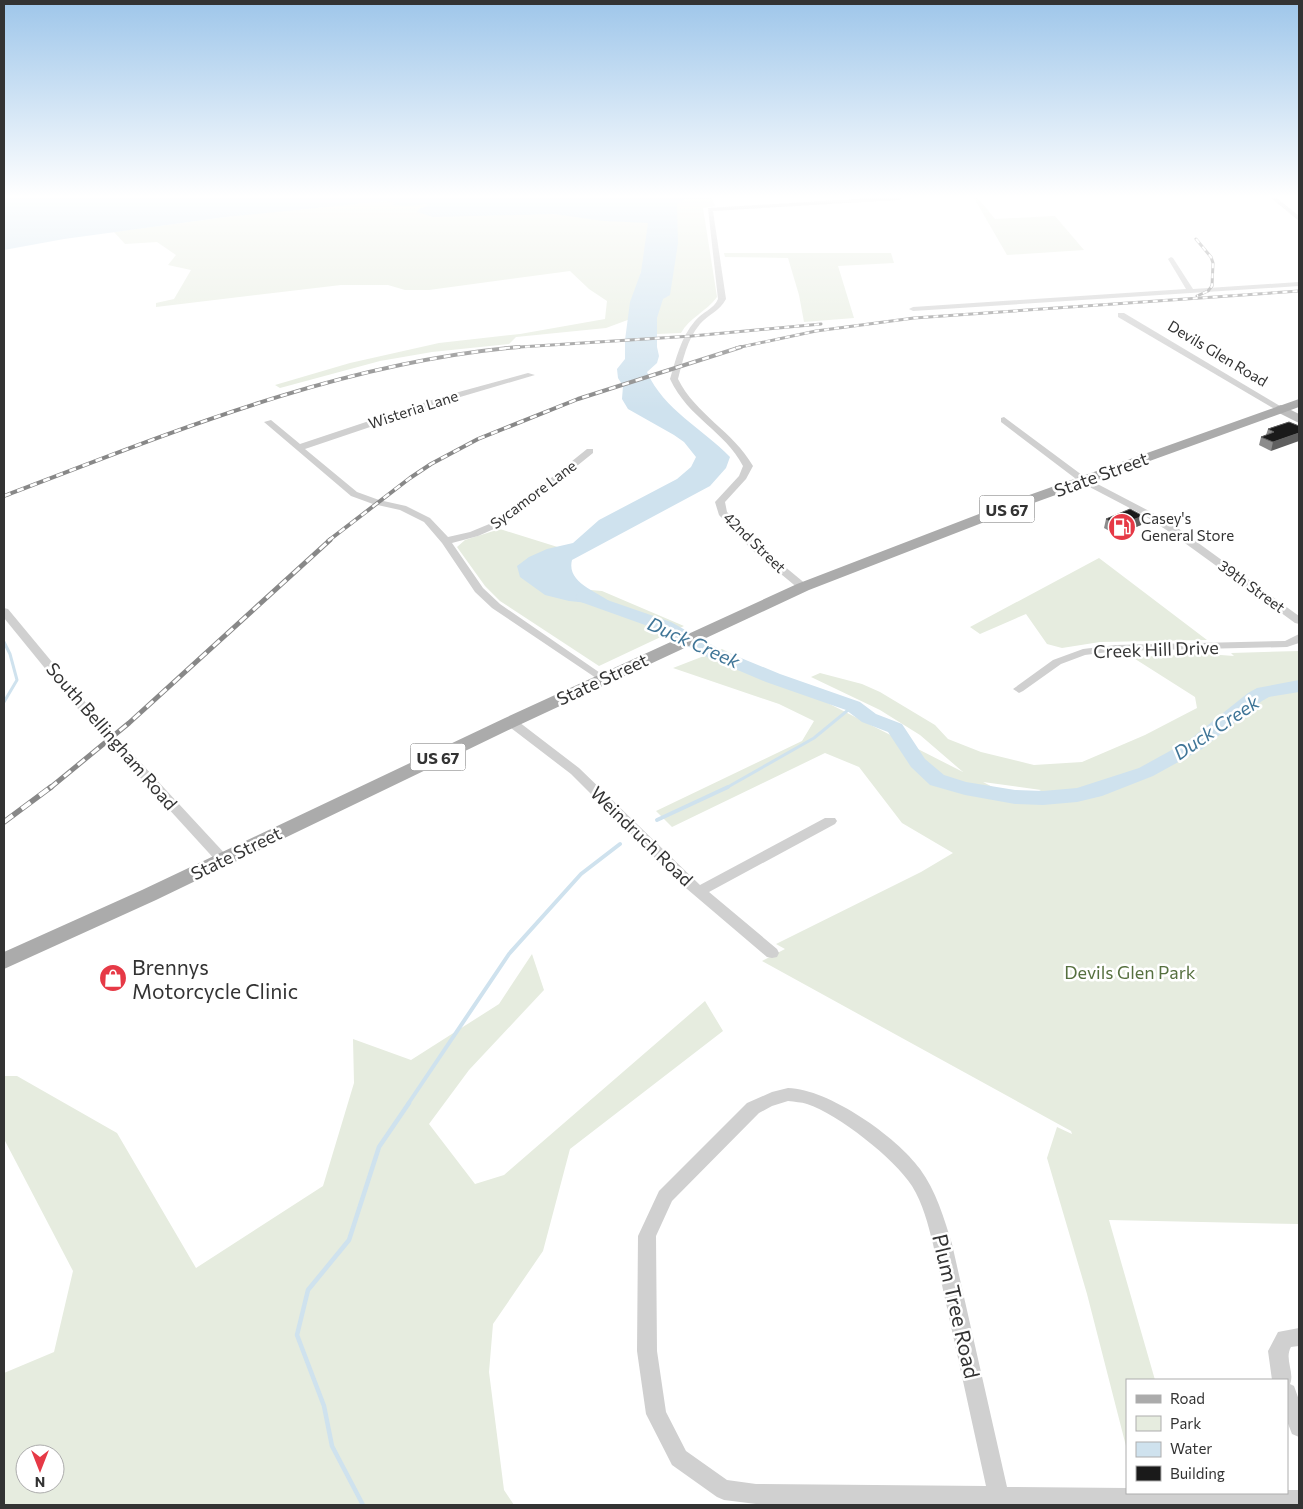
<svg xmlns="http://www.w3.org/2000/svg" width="1303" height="1509" font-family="Commissioner,sans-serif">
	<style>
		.green { fill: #e6ecdf; fill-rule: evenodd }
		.water { fill: #cfe2ee }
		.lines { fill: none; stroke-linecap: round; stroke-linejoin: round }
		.stream-far2 { stroke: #cfe2ee; stroke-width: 3 }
		.stream-far1 { stroke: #cfe2ee; stroke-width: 4 }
		.stream { stroke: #cfe2ee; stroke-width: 4.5 }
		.river { fill: #cfe2ee; fill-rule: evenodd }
		.minor { fill: #d0d0d0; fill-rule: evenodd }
		.secondary { fill: #bdbdbd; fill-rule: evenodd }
		.primary { fill: #ababab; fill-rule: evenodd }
		.rail-far3-casing { stroke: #888; stroke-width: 3 }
		.rail-far2-casing { stroke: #888; stroke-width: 4 }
		.rail-far1-casing { stroke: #888; stroke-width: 5 }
		.rail-casing { stroke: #888; stroke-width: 5.5 }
		.rail-far3 { stroke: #fff; stroke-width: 2; stroke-dasharray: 5; stroke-linecap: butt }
		.rail-far2 { stroke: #fff; stroke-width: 2.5; stroke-dasharray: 7; stroke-linecap: butt }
		.rail-far1 { stroke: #fff; stroke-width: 3; stroke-dasharray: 9; stroke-linecap: butt }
		.rail { stroke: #fff; stroke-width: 4; stroke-dasharray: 11; stroke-linecap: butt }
		.wall { fill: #8c8c8c }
		.shaded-wall { fill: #5f5f5f }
		.building { fill: #1a1a1a; stroke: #5f5f5f }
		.labels { text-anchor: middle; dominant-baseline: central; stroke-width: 5; stroke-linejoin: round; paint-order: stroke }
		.far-street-label { font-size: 15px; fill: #333; stroke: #fff }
		.far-poi-label { font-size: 15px; fill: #333; stroke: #fff; text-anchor: start }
		.shield { fill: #fff; stroke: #707070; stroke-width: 1 }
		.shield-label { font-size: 16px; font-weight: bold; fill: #333 }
		.street-label { font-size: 18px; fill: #333; stroke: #fff }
		.park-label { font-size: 18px; fill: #56703f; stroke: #fff }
		.water-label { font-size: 19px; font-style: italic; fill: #3f7597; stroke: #fff }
		.near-poi-label { font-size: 21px; fill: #333; stroke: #fff; text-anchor: start }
		.near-street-label { font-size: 21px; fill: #333; stroke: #fff }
	</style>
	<rect width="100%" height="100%" fill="#fff"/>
	<g class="green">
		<path d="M686,198H712L715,206L703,208L717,297C707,311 689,318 681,333L634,335L641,270L633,318L606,328L516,337L509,344L432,352L380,361L280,388L275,385L350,363L439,343L520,334L605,319L607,301L589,289L570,271L429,290H405L388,285H341L156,307V303L174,299L191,270L168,265L176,255L157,242L125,244L114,232L278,210L388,201L677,224V205Z"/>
		<polygon points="974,198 978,198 995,219 1055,216 1084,250 1007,255"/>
		<polygon points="724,253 891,253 894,263 838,266 854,318 804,322 799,295 788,258 725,257"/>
		<polygon points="500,529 564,549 557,587 602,591 684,626 599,666 500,601 485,586 457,547 465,540"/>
		<polygon points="1099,558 1207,640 1100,642 1062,648 1047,644 1026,614 980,634 970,627"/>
		<path d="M722,649L963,772L920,735L880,710L811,677L820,673L862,684L880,692L935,725L948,739L981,752L1034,765L1082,762L1145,735L1197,708L1195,697L1132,657L1207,654L1234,656L1231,653L1299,651V1224L1109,1220L1155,1380H1127V1450L1087,1294L1047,1158L1057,1127L1072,1134L1071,1131L762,961L785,949L776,944L921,872L953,853L902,823L859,767L825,753L672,827L656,811L802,741L814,721L779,704L673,668ZM983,782L1041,790L1020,801Z"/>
		<path d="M532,954L544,990L469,1070L429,1124L475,1184L504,1175L705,1001L723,1031L570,1149L543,1251L493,1324L489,1372L504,1490L514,1505H4V1373L54,1352L73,1271L4,1139V1076H17L117,1133L196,1268L323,1186L354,1083L353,1039L411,1060L499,1004ZM25,1454H55V1484H25Z"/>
	</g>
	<path class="water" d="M4,198H686L677,205L678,243L670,295L663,299L657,318V347L659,356L657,363L647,372C664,410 703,429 730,457L726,468L710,486L572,560C566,583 599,592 612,603L608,605L569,601L545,595L520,577L517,566L529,557L547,549L573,543L599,520L677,479L691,467L696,457L684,442L674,435L628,409L622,399L623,386L618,378L617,369L625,359V340L630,302L641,272L648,223L604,221L553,214L433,217L417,212L420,208L428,206L427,204L409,206L392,205L395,203L387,201L226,217L64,239L4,250Z"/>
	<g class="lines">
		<g class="stream-far2">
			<polyline points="4,642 10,654 17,680 4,702"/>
			<polyline points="726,788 814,738 853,706"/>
		</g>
		<g class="stream-far1">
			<polyline points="657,820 728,787"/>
			<polyline points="408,1104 509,954 581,874 620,844"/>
		</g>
		<polyline class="stream" points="363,1505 332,1446 324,1406 297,1335 308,1290 349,1240 379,1147 409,1103"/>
		<polygon class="river" points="584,592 671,622 719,649 780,674 860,702 876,714 902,724 925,759 944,775 966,782 1015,790 1043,791 1077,788 1139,768 1188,741 1248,693 1257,688 1299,680 1299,692 1269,697 1262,701 1202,749 1153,776 1102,796 1077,802 1043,805 1015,804 965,795 930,785 911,767 888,732 862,722 846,710 766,682 707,657 659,630 578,601 575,597 578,593"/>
		<g class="minor">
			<path d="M873,198H902L899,200L713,211L726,299C720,311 709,314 700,324C687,339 683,360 678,379C696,415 733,431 753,466L746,479L725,502L727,512L760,546L807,585L808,587L807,589H799L752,550L719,515L715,502L739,476L743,466C724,430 689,419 670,379C676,359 681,337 695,321C702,312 714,309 718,299L708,208Z"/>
			<polygon points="1271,198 1277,198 1299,216 1299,221"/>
			<polygon points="1171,257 1173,258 1193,289 1299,282 1299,286 913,311 909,309 913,307 1186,289 1168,259"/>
			<polygon points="1118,313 1124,313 1285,409 1278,411 1118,317"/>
			<polygon points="528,373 535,375 450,400 305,449 357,492 379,500 406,506 430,518 448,537 470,532 499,520 587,449 593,449 593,453 505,524 478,536 452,543 483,588 500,604 606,677 608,679 606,681 602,682 492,608 475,592 442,543 424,522 400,510 373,504 351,496 264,422 271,420 300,444 444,396"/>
			<polygon points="1004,417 1086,478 1151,512 1179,529 1299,616 1299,624 1295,623 1171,533 1145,516 1080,482 1001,422 1001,418"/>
			<polygon points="4,608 8,609 91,709 228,857 230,860 228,863 218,863 83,715 4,618"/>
			<polygon points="1299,634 1299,643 1287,647 1116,651 1085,655 1061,664 1023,691 1019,693 1013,689 1053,660 1083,649 1116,645 1285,641"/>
			<polygon points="511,718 515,719 579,768 700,885 825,818 835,818 837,821 835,824 709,892 777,949 779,953 777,957 772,958 767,957 680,883 571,774 507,725 505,722 507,719"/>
			<path d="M788,1088C829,1089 897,1137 920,1169C936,1191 944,1218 952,1244L1007,1487L1127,1488V1493H1287V1490H1299V1505L756,1504L724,1500L717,1497L672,1465L646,1414L637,1351L638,1236L659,1191L747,1103L772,1092ZM788,1101C795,1102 801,1102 807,1104C838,1114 895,1159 912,1186C923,1204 928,1224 933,1244L986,1486L756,1484L727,1480L686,1451L666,1412L657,1351L656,1236L672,1201L759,1113L772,1106Z"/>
			<path d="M1299,1328V1346L1291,1347C1284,1359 1295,1372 1290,1384L1294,1386L1299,1400V1437L1292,1434L1287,1421V1380H1272L1268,1351L1278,1332Z"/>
		</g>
		<polygon class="secondary" points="1281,405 1299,414 1299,423 1277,412 1275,409 1277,406"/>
		<polygon class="primary" points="1299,399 1299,407 1028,505 809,590 517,726 156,900 4,969 4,952 142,890 505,718 797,584 1018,499"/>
		<g class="rail-far3-casing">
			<g id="rail-far3">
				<polyline points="1196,239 1211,257 1213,263 1212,286 1208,291 1197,296"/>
				<polyline points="505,348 692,336 821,324"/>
				<polyline points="736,348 816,331 914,318 1299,291"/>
			</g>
		</g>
		<g class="rail-far2-casing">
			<g id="rail-far2">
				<path d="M4,496C172,432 339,363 519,347"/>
				<polyline points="328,541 410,478 431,464 478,439 578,399 741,347"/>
			</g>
		</g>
		<g class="rail-far1-casing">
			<polyline id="rail-far1" points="50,788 129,723 330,540"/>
		</g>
		<g class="rail-casing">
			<polyline id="rail" points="4,822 51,787"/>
		</g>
		<use href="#rail-far3" class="rail-far3"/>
		<use href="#rail-far2" class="rail-far2"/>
		<use href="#rail-far1" class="rail-far1"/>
		<use href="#rail" class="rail"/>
	</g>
	<g class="wall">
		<polygon points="1289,422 1271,451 1259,445 1261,437 1266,435 1268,429"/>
		<polygon points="1143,516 1141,525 1117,535 1104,528 1106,519"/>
	</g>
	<g class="shaded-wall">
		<polygon points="1299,433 1299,441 1271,451 1273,442"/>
		<polygon points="1143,516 1141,525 1117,535 1119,525"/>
	</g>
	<g class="building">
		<polygon points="1289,422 1299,426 1299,433 1273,442 1261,437 1274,432 1268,429"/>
		<polygon points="1130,509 1143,516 1119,525 1106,519"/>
	</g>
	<linearGradient id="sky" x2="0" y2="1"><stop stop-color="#9ec6ea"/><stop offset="0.48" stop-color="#fff"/><stop offset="1" stop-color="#fff" stop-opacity="0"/></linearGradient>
	<rect width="1303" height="409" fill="url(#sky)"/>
	<defs>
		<g id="fuel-disc" transform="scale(1.4375)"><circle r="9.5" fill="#e63946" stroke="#fff"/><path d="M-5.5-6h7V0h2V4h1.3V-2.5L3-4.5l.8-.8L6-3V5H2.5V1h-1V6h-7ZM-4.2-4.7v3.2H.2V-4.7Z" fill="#fff"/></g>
		<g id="shop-disc" transform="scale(1.4375)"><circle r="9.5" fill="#e63946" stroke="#fff"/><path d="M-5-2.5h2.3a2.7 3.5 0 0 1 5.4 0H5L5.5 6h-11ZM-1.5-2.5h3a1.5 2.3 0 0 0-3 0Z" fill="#fff"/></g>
	</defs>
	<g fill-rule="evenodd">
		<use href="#fuel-disc" x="1122" y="527"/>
		<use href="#shop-disc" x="113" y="978"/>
	</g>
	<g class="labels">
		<g class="far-street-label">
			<text transform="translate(1218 353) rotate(31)">Devils Glen Road</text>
			<text transform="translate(413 409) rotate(-18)">Wisteria Lane</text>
			<text transform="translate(533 494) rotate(-37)">Sycamore Lane</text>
			<text transform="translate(755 542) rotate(44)">42nd Street</text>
			<text transform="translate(1252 586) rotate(36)">39th Street</text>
		</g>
		<g class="far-poi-label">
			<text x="1141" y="518">Casey's<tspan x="1141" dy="17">General Store</tspan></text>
		</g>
		<g class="shield">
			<rect x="979.5" y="495.5" width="55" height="27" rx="4"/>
			<rect x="410.5" y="743.5" width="55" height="27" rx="4"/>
		</g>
		<g class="shield-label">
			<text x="1007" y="509">US 67</text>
			<text x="438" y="757">US 67</text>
		</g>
		<g class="street-label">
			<text transform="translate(1101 474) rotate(-20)">State Street</text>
			<text transform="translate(1156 649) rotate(-2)">Creek Hill Drive</text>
			<text transform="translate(602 679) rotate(-25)">State Street</text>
			<text transform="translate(112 736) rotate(49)">South Bellingham Road</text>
			<text transform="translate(642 836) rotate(44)">Weindruch Road</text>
			<text transform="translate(236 853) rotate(-26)">State Street</text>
		</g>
		<g class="park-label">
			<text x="1130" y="972">Devils Glen Park</text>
		</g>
		<g class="water-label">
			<text transform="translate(694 642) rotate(24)">Duck Creek</text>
			<text transform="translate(1216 727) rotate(-34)">Duck Creek</text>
		</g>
		<g class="near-poi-label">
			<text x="132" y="966">Brennys<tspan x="132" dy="24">Motorcycle Clinic</tspan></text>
		</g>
		<g class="near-street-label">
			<text transform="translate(957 1306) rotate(77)">Plum Tree Road</text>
		</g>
	</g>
	<rect width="1303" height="1509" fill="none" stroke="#333333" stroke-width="10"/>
	<rect x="1126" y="1379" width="162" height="115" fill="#ffffff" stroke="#adadad"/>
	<rect x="1136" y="1395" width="25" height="8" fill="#ababab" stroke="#adadad"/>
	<text x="1170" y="1404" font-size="15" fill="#333333">Road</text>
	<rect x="1136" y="1416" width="25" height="15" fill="#e6ecdf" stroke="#adadad"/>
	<text x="1170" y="1429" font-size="15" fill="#333333">Park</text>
	<rect x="1136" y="1442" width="25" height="15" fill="#cfe2ee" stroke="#adadad"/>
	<text x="1170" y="1454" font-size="15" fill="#333333">Water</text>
	<rect x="1136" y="1466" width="25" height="15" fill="#1a1a1a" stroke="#adadad"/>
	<text x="1170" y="1479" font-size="15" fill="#333333">Building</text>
	<g transform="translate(40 1469) rotate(180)"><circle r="24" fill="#ffffff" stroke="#adadad"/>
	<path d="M0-4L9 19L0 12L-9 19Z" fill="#e63946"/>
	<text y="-8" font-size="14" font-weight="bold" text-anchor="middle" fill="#333333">N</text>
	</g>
</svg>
